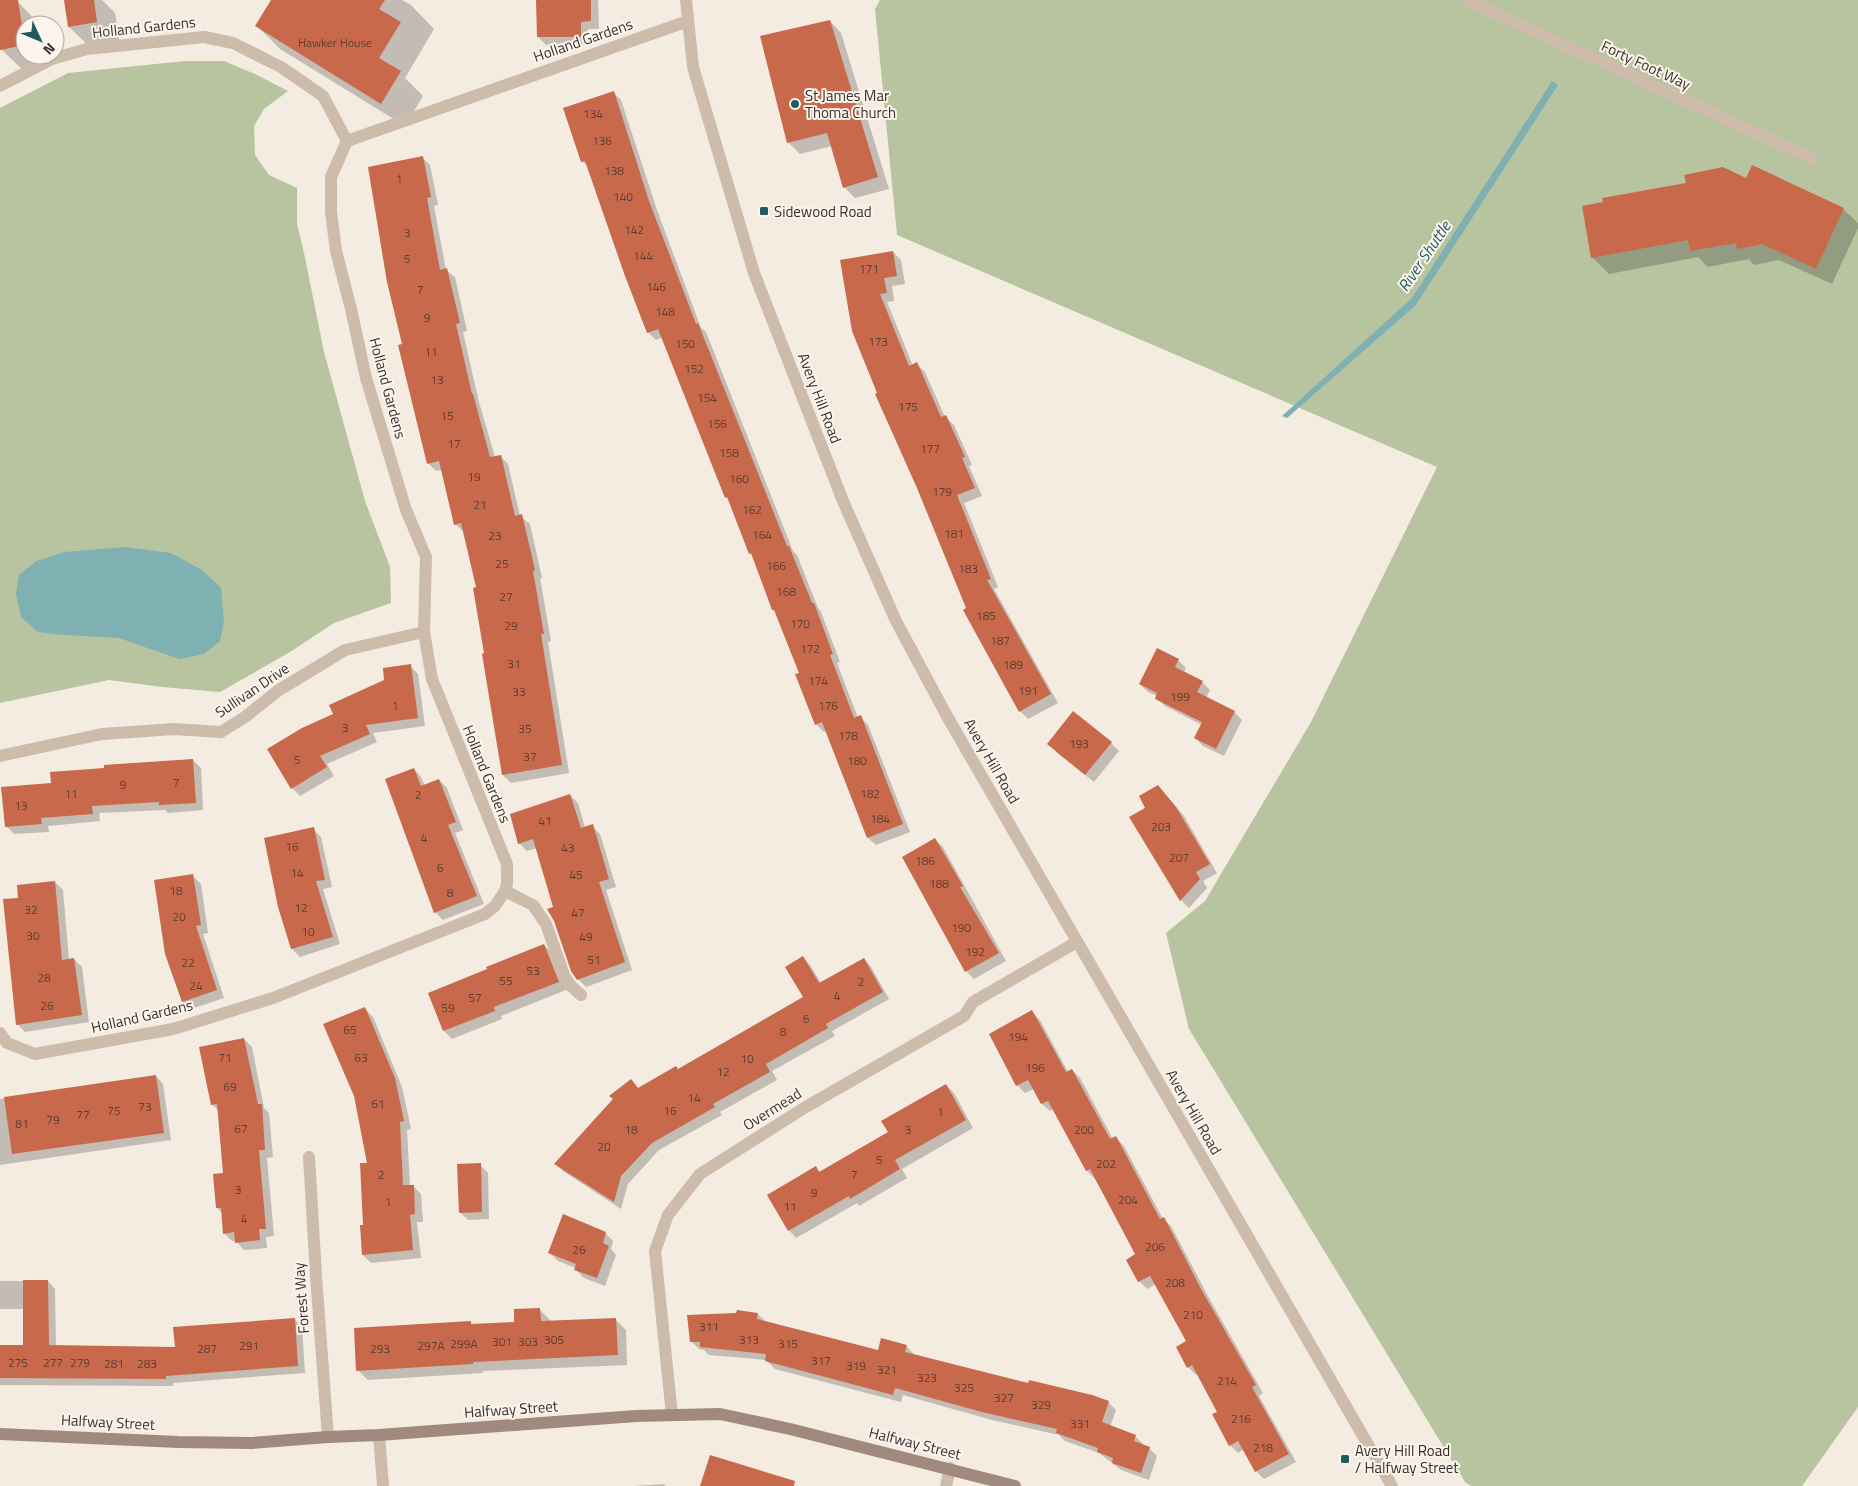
<svg xmlns="http://www.w3.org/2000/svg" width="1858" height="1486" font-family="'Titillium Web',sans-serif">
	<style>
		.green { fill: #b8c4a0 }
		.water { fill: #7fb0b2 }
		.shadow { fill: #0003 }
		.building { fill: #c8694b }
		.lines { fill: none; stroke-linecap: round; stroke-linejoin: round }
		.minor { stroke: #cdbbac; stroke-width: 12 }
		.tertiary { stroke: #cdbbac; stroke-width: 12 }
		.secondary { stroke: #a18a7d; stroke-width: 12 }
		.poi-dot { fill: #1f5a5e; stroke: #fbf5ee; stroke-width: 2 }
		.labels { text-anchor: middle; dominant-baseline: central; stroke-width: 4; stroke-linejoin: round; paint-order: stroke }
		.number-label { font-size: 12px; fill: #5e3e33 }
		.street-label { font-size: 15px; fill: #3b302b; stroke: #fbf5ee }
		.poi-label { font-size: 15px; fill: #3b302b; stroke: #fbf5ee; text-anchor: start }
		.water-label { font-size: 16px; font-style: italic; fill: #1f5a5e; stroke: #fbf5ee }
	</style>
	<rect width="100%" height="100%" fill="#f4ebe1"/>
	<g class="green">
		<polygon points="880,0 1858,0 1858,1407 1802,1486 1471,1486 1465,1482 1189,1029 1166,933 1205,901 1311,722 1437,467 897,235 875,9"/>
		<polygon points="185,61 224,61 257,75 288,91 264,109 254,126 255,155 269,175 297,188 297,224 304,253 324,352 365,501 390,567 391,603 334,623 290,652 220,692 162,687 109,680 0,703 0,108 68,73"/>
	</g>
	<g class="water">
		<polygon points="1552,81 1558,85 1416,305 1287,418 1282,416 1412,298"/>
		<polygon points="125,547 171,553 202,570 221,588 224,621 220,641 204,654 179,659 119,638 65,635 38,632 21,617 16,594 19,575 36,561 65,552"/>
	</g>
	<g class="shadow">
		<polygon points="65,0 102,0 115,13 120,45 93,50 69,27"/>
		<polygon points="273,0 402,0 411,5 434,29 405,78 423,96 405,126 280,49 257,26"/>
		<polygon points="537,0 598,0 599,29 588,29 588,44 546,45 538,37"/>
		<polygon points="18,2 40,25 25,25 25,55 46,55 48,68 25,72 1,49 0,5"/>
		<polygon points="830,21 841,33 889,189 855,198 844,187 832,146 800,154 788,142"/>
		<polygon points="613,92 621,100 657,210 701,328 706,332 793,551 797,555 818,608 821,612 840,662 837,663 858,718 860,717 868,725 910,832 876,845 868,838 827,731 824,732 816,724 800,673 777,613 774,610 753,557 750,553 730,500 726,497 663,337 656,340 648,332 588,167 582,161"/>
		<polygon points="422,157 430,165 438,205 434,206 446,270 455,277 467,331 463,332 479,402 495,457 500,456 508,464 520,516 530,524 542,578 540,578 551,641 548,642 569,773 511,783 503,775 478,588 464,532 455,524 442,470 436,471 428,463 403,345"/>
		<polygon points="1746,180 1843,209 1858,223 1858,228 1832,284 1779,260 1754,265 1749,259 1708,267 1698,257 1609,274 1592,257"/>
		<polygon points="893,252 901,260 905,284 892,286 894,301 887,302 913,366 917,364 925,372 945,417 954,425 972,465 969,466 982,496 964,503 998,587 994,589 1058,703 1028,719 1020,711 968,609 853,331"/>
		<polygon points="1178,660 1186,668 1184,672 1202,682 1210,690 1206,698 1234,712 1242,720 1224,756 1203,746 1195,738 1202,725 1165,706 1157,698 1157,696 1148,692 1140,684"/>
		<polygon points="410,666 418,674 425,726 373,733 377,742 327,764 334,776 300,796 292,788 334,715"/>
		<polygon points="1111,743 1119,751 1094,782 1056,752"/>
		<polygon points="193,760 201,768 203,810 168,813 165,810 99,813 100,821 48,826 49,832 14,834 6,826 52,784"/>
		<polygon points="414,769 421,777 425,786 439,780 447,788 463,830 455,833 484,904 443,920 435,912"/>
		<polygon points="570,795 578,803 585,828 592,826 600,834 616,887 606,890 632,970 586,987 578,979 537,848 527,851 519,843"/>
		<polygon points="1166,795 1184,816 1217,873 1203,881 1207,888 1189,908 1181,900 1131,817"/>
		<polygon points="313,829 321,837 332,887 323,889 340,944 300,957 292,949"/>
		<polygon points="935,840 943,847 1006,961 974,979 966,971"/>
		<polygon points="193,876 201,884 208,933 203,934 224,998 191,1009 183,1001"/>
		<polygon points="55,882 63,890 69,960 74,959 82,967 89,1022 25,1032 17,1024 19,899"/>
		<polygon points="544,945 552,953 566,990 501,1016 502,1019 452,1039 444,1031"/>
		<polygon points="803,958 810,965 821,983 864,959 871,967 889,999 832,1031 835,1036 772,1071 777,1080 720,1112 722,1115 659,1150 628,1184 621,1209 563,1171 555,1163 631,1080 639,1089 678,1070 805,998"/>
		<polygon points="365,1009 373,1017 402,1087 411,1129 407,1130 410,1186 413,1186 421,1194 423,1222 417,1222 421,1258 371,1263 363,1255 369,1164"/>
		<polygon points="1032,1012 1040,1020 1068,1072 1072,1070 1080,1078 1113,1139 1116,1138 1124,1146 1163,1219 1171,1226 1209,1298 1263,1393 1259,1396 1296,1462 1264,1479 1256,1471 1244,1449 1238,1453 1230,1445 1218,1412 1198,1374 1196,1375 1188,1367 1188,1342 1156,1284 1147,1289 1139,1281 1137,1255 1095,1179 1087,1171 1054,1109 1050,1111 1042,1104 1034,1089 1025,1093 1017,1085"/>
		<polygon points="244,1039 252,1047 264,1108 269,1113 273,1157 267,1158 274,1236 266,1237 267,1248 244,1250 236,1241 232,1241 224,1233 222,1213 217,1208 224,1174 219,1111 212,1104"/>
		<polygon points="156,1076 163,1084 171,1140 0,1165 0,1099"/>
		<polygon points="946,1085 954,1093 973,1128 902,1169 907,1178 859,1206 857,1203 796,1238 789,1230 816,1168 821,1173 889,1132"/>
		<polygon points="480,1165 488,1173 489,1219 468,1220 460,1212"/>
		<polygon points="605,1233 613,1241 611,1249 616,1255 605,1286 584,1278 576,1270 576,1268 558,1261 550,1253"/>
		<polygon points="0,1281 48,1281 55,1289 56,1347 176,1348 295,1320 302,1327 305,1373 173,1383 173,1386 0,1385 0,1346 24,1346 24,1309 0,1309"/>
		<polygon points="540,1310 550,1320 550,1322 616,1320 626,1330 627,1365 483,1371 483,1373 368,1380 358,1370 470,1322 473,1325 516,1324"/>
		<polygon points="758,1314 766,1322 879,1352 906,1346 914,1354 949,1365 1108,1402 1116,1410 1110,1427 1135,1436 1143,1444 1143,1446 1149,1448 1157,1456 1149,1480 1121,1470 1099,1453 1065,1441 1059,1435 992,1420 903,1395 901,1402 775,1369 766,1360 709,1355 704,1350 699,1349 691,1341"/>
		<polygon points="664,1484 666,1486 633,1486"/>
	</g>
	<g class="building">
		<polygon points="0,0 18,0 25,45 0,50"/>
		<polygon points="64,0 94,0 97,22 68,27"/>
		<polygon points="271,0 385,0 379,9 401,22 379,58 401,71 381,104 255,26"/>
		<polygon points="536,0 591,0 591,21 581,22 581,37 537,37"/>
		<polygon points="830,20 878,177 843,188 827,133 787,143 760,36"/>
		<polygon points="614,91 649,201 696,324 698,323 787,546 789,546 812,603 814,603 833,654 830,655 854,718 861,715 903,824 867,838 822,722 815,725 795,674 799,673 774,610 772,610 751,553 749,554 727,497 725,498 658,329 647,333 625,276 585,161 581,162 563,108"/>
		<polygon points="423,156 431,197 427,198 440,270 447,268 460,323 456,324 472,394 473,394 490,457 501,455 515,516 522,514 535,570 533,571 544,634 541,634 562,765 502,775 482,654 484,653 473,588 476,587 461,523 454,525 439,461 427,464 398,345 402,344 387,282 368,167"/>
		<polygon points="1752,165 1844,208 1816,269 1762,244 1737,249 1736,243 1690,251 1688,240 1591,258 1582,206 1603,202 1602,198 1686,183 1684,175 1723,167 1746,178"/>
		<polygon points="893,251 897,276 884,278 887,293 880,294 909,366 917,362 941,417 946,415 965,457 962,458 975,488 957,495 991,579 987,580 1051,694 1019,712 963,610 966,608 917,488 875,394 877,393 852,331 840,260"/>
		<polygon points="1157,648 1179,659 1175,667 1203,681 1197,692 1235,711 1216,749 1194,738 1202,722 1155,699 1157,693 1139,684"/>
		<polygon points="411,664 418,718 366,725 370,734 320,756 327,767 291,789 267,749 302,728 333,714 329,705 384,680 383,668"/>
		<polygon points="1073,711 1112,742 1085,775 1047,744"/>
		<polygon points="193,759 196,803 159,805 159,802 92,806 93,814 41,818 42,824 5,827 1,787 51,783 50,772 104,768 104,765"/>
		<polygon points="414,768 421,786 439,779 456,822 448,825 477,896 434,913 385,779"/>
		<polygon points="1158,785 1176,807 1210,864 1196,872 1200,879 1180,901 1129,817 1145,808 1139,796"/>
		<polygon points="570,794 581,828 593,824 609,879 599,882 625,962 577,980 571,971 554,921 547,909 553,907 533,839 518,844 510,814"/>
		<polygon points="314,827 325,880 316,881 333,937 291,949 278,907 264,838"/>
		<polygon points="935,838 963,886 960,887 999,953 965,972 902,857"/>
		<polygon points="193,874 201,925 196,926 217,990 182,1002 165,954 154,880"/>
		<polygon points="55,881 62,960 74,958 82,1015 16,1025 3,899 18,898 17,885"/>
		<polygon points="544,944 559,982 494,1007 495,1011 443,1031 428,993 487,969 486,967"/>
		<polygon points="803,956 819,983 864,958 883,992 826,1024 828,1028 766,1064 770,1072 713,1104 715,1107 652,1143 621,1176 614,1202 554,1164 613,1099 609,1096 631,1079 638,1088 676,1066 678,1069 803,997 785,967"/>
		<polygon points="365,1007 395,1078 404,1121 400,1122 403,1185 414,1185 415,1214 410,1215 413,1250 362,1255 360,1225 363,1225 360,1163 367,1163 354,1096 323,1024"/>
		<polygon points="1032,1010 1066,1072 1072,1069 1110,1139 1116,1136 1160,1219 1164,1217 1201,1289 1256,1385 1252,1387 1289,1454 1255,1472 1238,1441 1229,1446 1212,1414 1217,1412 1192,1365 1187,1368 1176,1347 1186,1341 1150,1276 1138,1282 1126,1260 1135,1254 1090,1169 1086,1171 1048,1101 1041,1104 1028,1080 1016,1086 989,1034"/>
		<polygon points="244,1038 258,1104 262,1104 265,1150 259,1150 266,1229 259,1229 260,1240 235,1243 234,1232 223,1234 221,1208 216,1208 213,1174 223,1173 217,1104 211,1105 199,1047"/>
		<polygon points="156,1075 164,1133 12,1154 4,1097"/>
		<polygon points="946,1084 966,1120 895,1160 900,1169 850,1199 849,1196 788,1231 767,1195 816,1166 819,1172 888,1132 881,1121"/>
		<polygon points="481,1163 482,1212 459,1213 457,1164"/>
		<polygon points="563,1214 606,1232 603,1243 609,1246 597,1278 574,1270 576,1264 548,1253"/>
		<polygon points="23,1280 48,1280 49,1345 175,1347 173,1327 295,1318 298,1366 166,1376 166,1379 0,1378 0,1345 23,1345"/>
		<polygon points="540,1308 541,1321 616,1318 618,1355 473,1362 473,1364 356,1371 354,1328 471,1321 471,1324 514,1322 514,1309"/>
		<polygon points="737,1310 758,1313 757,1319 878,1350 881,1338 907,1345 905,1352 1028,1383 1029,1380 1092,1395 1109,1401 1102,1422 1136,1435 1134,1441 1150,1447 1141,1473 1112,1463 1113,1458 1097,1452 1098,1448 1056,1433 1057,1429 982,1412 895,1388 893,1395 765,1361 766,1354 700,1347 700,1342 690,1342 687,1315 736,1313"/>
		<polygon points="710,1455 795,1481 794,1486 700,1486"/>
	</g>
	<g class="lines">
		<g class="minor">
			<polyline points="1466,0 1813,159"/>
			<polyline points="0,86 52,59 87,49 204,37 233,43 281,67 323,96 347,141"/>
			<polyline points="0,756 102,734 174,729 221,732 245,717 279,690 345,650 424,632"/>
			<polyline points="505,891 533,905 546,924 564,975 571,986 581,995"/>
			<polyline points="0,1033 7,1043 35,1054 173,1029 273,998 485,914 495,906 505,891 507,884 507,864 432,679 424,632 426,557 406,510 366,378 351,309 336,251 331,212 331,177 347,141 688,21"/>
			<polyline points="309,1157 316,1276 328,1437"/>
			<polyline points="672,1415 655,1251 668,1215 700,1174 804,1108 964,1016 973,1002 1077,942"/>
			<polyline points="379,1435 383,1486"/>
			<polyline points="946,1486 950,1468"/>
		</g>
		<polyline class="tertiary" points="686,0 693,67 754,273 843,501 896,621 948,718 1392,1486"/>
		<polyline class="secondary" points="0,1434 178,1442 252,1443 328,1437 379,1435 636,1416 720,1414 790,1429 1015,1486"/>
	</g>
	<g class="poi-dot">
		<circle cx="795" cy="104" r="5"/>
		<rect x="759" y="206" width="10" height="10" rx="2.5"/>
		<rect x="1340" y="1454" width="10" height="10" rx="2.5"/>
	</g>
	<g class="labels">
		<g class="number-label">
			<text x="335" y="42">Hawker House</text>
			<text x="593" y="113">134</text>
			<text x="602" y="140">136</text>
			<text x="614" y="170">138</text>
			<text x="399" y="178">1</text>
			<text x="623" y="196">140</text>
			<text x="634" y="229">142</text>
			<text x="407" y="232">3</text>
			<text x="643" y="255">144</text>
			<text x="407" y="258">5</text>
			<text x="869" y="268">171</text>
			<text x="656" y="286">146</text>
			<text x="420" y="289">7</text>
			<text x="665" y="311">148</text>
			<text x="427" y="317">9</text>
			<text x="878" y="341">173</text>
			<text x="685" y="343">150</text>
			<text x="431" y="351">11</text>
			<text x="694" y="368">152</text>
			<text x="437" y="379">13</text>
			<text x="707" y="397">154</text>
			<text x="908" y="406">175</text>
			<text x="447" y="415">15</text>
			<text x="717" y="423">156</text>
			<text x="454" y="443">17</text>
			<text x="930" y="448">177</text>
			<text x="729" y="452">158</text>
			<text x="474" y="476">19</text>
			<text x="739" y="478">160</text>
			<text x="942" y="491">179</text>
			<text x="480" y="504">21</text>
			<text x="752" y="509">162</text>
			<text x="954" y="533">181</text>
			<text x="762" y="534">164</text>
			<text x="495" y="535">23</text>
			<text x="502" y="563">25</text>
			<text x="776" y="565">166</text>
			<text x="968" y="568">183</text>
			<text x="786" y="591">168</text>
			<text x="506" y="596">27</text>
			<text x="986" y="615">185</text>
			<text x="800" y="623">170</text>
			<text x="511" y="625">29</text>
			<text x="1000" y="640">187</text>
			<text x="810" y="648">172</text>
			<text x="514" y="663">31</text>
			<text x="1013" y="664">189</text>
			<text x="818" y="680">174</text>
			<text x="1028" y="690">191</text>
			<text x="519" y="691">33</text>
			<text x="1180" y="696">199</text>
			<text x="395" y="705">1</text>
			<text x="828" y="705">176</text>
			<text x="345" y="727">3</text>
			<text x="525" y="728">35</text>
			<text x="848" y="735">178</text>
			<text x="1079" y="743">193</text>
			<text x="530" y="756">37</text>
			<text x="297" y="759">5</text>
			<text x="857" y="760">180</text>
			<text x="176" y="782">7</text>
			<text x="123" y="784">9</text>
			<text x="71" y="793">11</text>
			<text x="870" y="793">182</text>
			<text x="418" y="794">2</text>
			<text x="21" y="805">13</text>
			<text x="880" y="818">184</text>
			<text x="545" y="820">41</text>
			<text x="1161" y="826">203</text>
			<text x="424" y="837">4</text>
			<text x="292" y="846">16</text>
			<text x="568" y="847">43</text>
			<text x="1179" y="857">207</text>
			<text x="925" y="860">186</text>
			<text x="440" y="867">6</text>
			<text x="297" y="872">14</text>
			<text x="576" y="874">45</text>
			<text x="939" y="883">188</text>
			<text x="176" y="890">18</text>
			<text x="450" y="892">8</text>
			<text x="301" y="907">12</text>
			<text x="31" y="909">32</text>
			<text x="578" y="912">47</text>
			<text x="179" y="916">20</text>
			<text x="961" y="927">190</text>
			<text x="308" y="931">10</text>
			<text x="33" y="935">30</text>
			<text x="586" y="936">49</text>
			<text x="975" y="951">192</text>
			<text x="594" y="959">51</text>
			<text x="188" y="962">22</text>
			<text x="533" y="970">53</text>
			<text x="44" y="977">28</text>
			<text x="506" y="980">55</text>
			<text x="861" y="981">2</text>
			<text x="196" y="985">24</text>
			<text x="837" y="995">4</text>
			<text x="475" y="997">57</text>
			<text x="47" y="1005">26</text>
			<text x="448" y="1007">59</text>
			<text x="806" y="1018">6</text>
			<text x="350" y="1029">65</text>
			<text x="783" y="1031">8</text>
			<text x="1018" y="1036">194</text>
			<text x="225" y="1057">71</text>
			<text x="361" y="1057">63</text>
			<text x="747" y="1058">10</text>
			<text x="1035" y="1067">196</text>
			<text x="723" y="1071">12</text>
			<text x="230" y="1086">69</text>
			<text x="694" y="1097">14</text>
			<text x="378" y="1103">61</text>
			<text x="145" y="1106">73</text>
			<text x="114" y="1110">75</text>
			<text x="670" y="1110">16</text>
			<text x="940" y="1111">1</text>
			<text x="83" y="1114">77</text>
			<text x="53" y="1119">79</text>
			<text x="22" y="1123">81</text>
			<text x="241" y="1128">67</text>
			<text x="631" y="1129">18</text>
			<text x="908" y="1129">3</text>
			<text x="1084" y="1129">200</text>
			<text x="604" y="1146">20</text>
			<text x="879" y="1159">5</text>
			<text x="1106" y="1163">202</text>
			<text x="381" y="1174">2</text>
			<text x="854" y="1174">7</text>
			<text x="238" y="1189">3</text>
			<text x="814" y="1192">9</text>
			<text x="1128" y="1199">204</text>
			<text x="388" y="1201">1</text>
			<text x="790" y="1206">11</text>
			<text x="244" y="1218">4</text>
			<text x="1155" y="1246">206</text>
			<text x="579" y="1249">26</text>
			<text x="1175" y="1282">208</text>
			<text x="1193" y="1314">210</text>
			<text x="709" y="1326">311</text>
			<text x="554" y="1339">305</text>
			<text x="749" y="1339">313</text>
			<text x="502" y="1341">301</text>
			<text x="528" y="1341">303</text>
			<text x="464" y="1343">299A</text>
			<text x="788" y="1343">315</text>
			<text x="249" y="1345">291</text>
			<text x="431" y="1345">297A</text>
			<text x="207" y="1348">287</text>
			<text x="380" y="1348">293</text>
			<text x="821" y="1360">317</text>
			<text x="18" y="1362">275</text>
			<text x="53" y="1362">277</text>
			<text x="80" y="1362">279</text>
			<text x="114" y="1363">281</text>
			<text x="147" y="1363">283</text>
			<text x="856" y="1365">319</text>
			<text x="887" y="1369">321</text>
			<text x="927" y="1377">323</text>
			<text x="1227" y="1380">214</text>
			<text x="964" y="1387">325</text>
			<text x="1004" y="1397">327</text>
			<text x="1041" y="1404">329</text>
			<text x="1241" y="1418">216</text>
			<text x="1080" y="1423">331</text>
			<text x="1263" y="1447">218</text>
		</g>
		<g class="street-label">
			<text transform="translate(144 27) rotate(-6)">Holland Gardens</text>
			<text transform="translate(583 40) rotate(-19)">Holland Gardens</text>
			<text transform="translate(1646 65) rotate(25)">Forty Foot Way</text>
			<text transform="translate(388 388) rotate(75)">Holland Gardens</text>
			<text transform="translate(820 398) rotate(69)">Avery Hill Road</text>
			<text transform="translate(252 690) rotate(-34)">Sullivan Drive</text>
			<text transform="translate(992 761) rotate(60)">Avery Hill Road</text>
			<text transform="translate(487 774) rotate(68)">Holland Gardens</text>
			<text transform="translate(142 1016) rotate(-13)">Holland Gardens</text>
			<text transform="translate(772 1109) rotate(-32)">Overmead</text>
			<text transform="translate(1194 1112) rotate(60)">Avery Hill Road</text>
			<text transform="translate(301 1298) rotate(-94)">Forest Way</text>
			<text transform="translate(511 1409) rotate(-4)">Halfway Street</text>
			<text transform="translate(108 1422) rotate(3)">Halfway Street</text>
			<text transform="translate(915 1443) rotate(14)">Halfway Street</text>
		</g>
		<g class="poi-label">
			<text x="805" y="95">St James Mar<tspan x="805" dy="17">Thoma Church</tspan></text>
			<text x="774" y="211">Sidewood Road</text>
			<text x="1355" y="1450">Avery Hill Road<tspan x="1355" dy="17">/ Halfway Street</tspan></text>
		</g>
		<g class="water-label">
			<text transform="translate(1424 256) rotate(-56)">River Shuttle</text>
		</g>
	</g>
	<g transform="translate(40 40) rotate(134)"><circle r="24" fill="#fbf5ee" stroke="#aea6a0"/>
	<path d="M0-4L9 19L0 12L-9 19Z" fill="#1f5a5e"/>
	<text y="-8" font-size="14" font-weight="bold" text-anchor="middle" fill="#3b302b">N</text>
	</g>
</svg>
